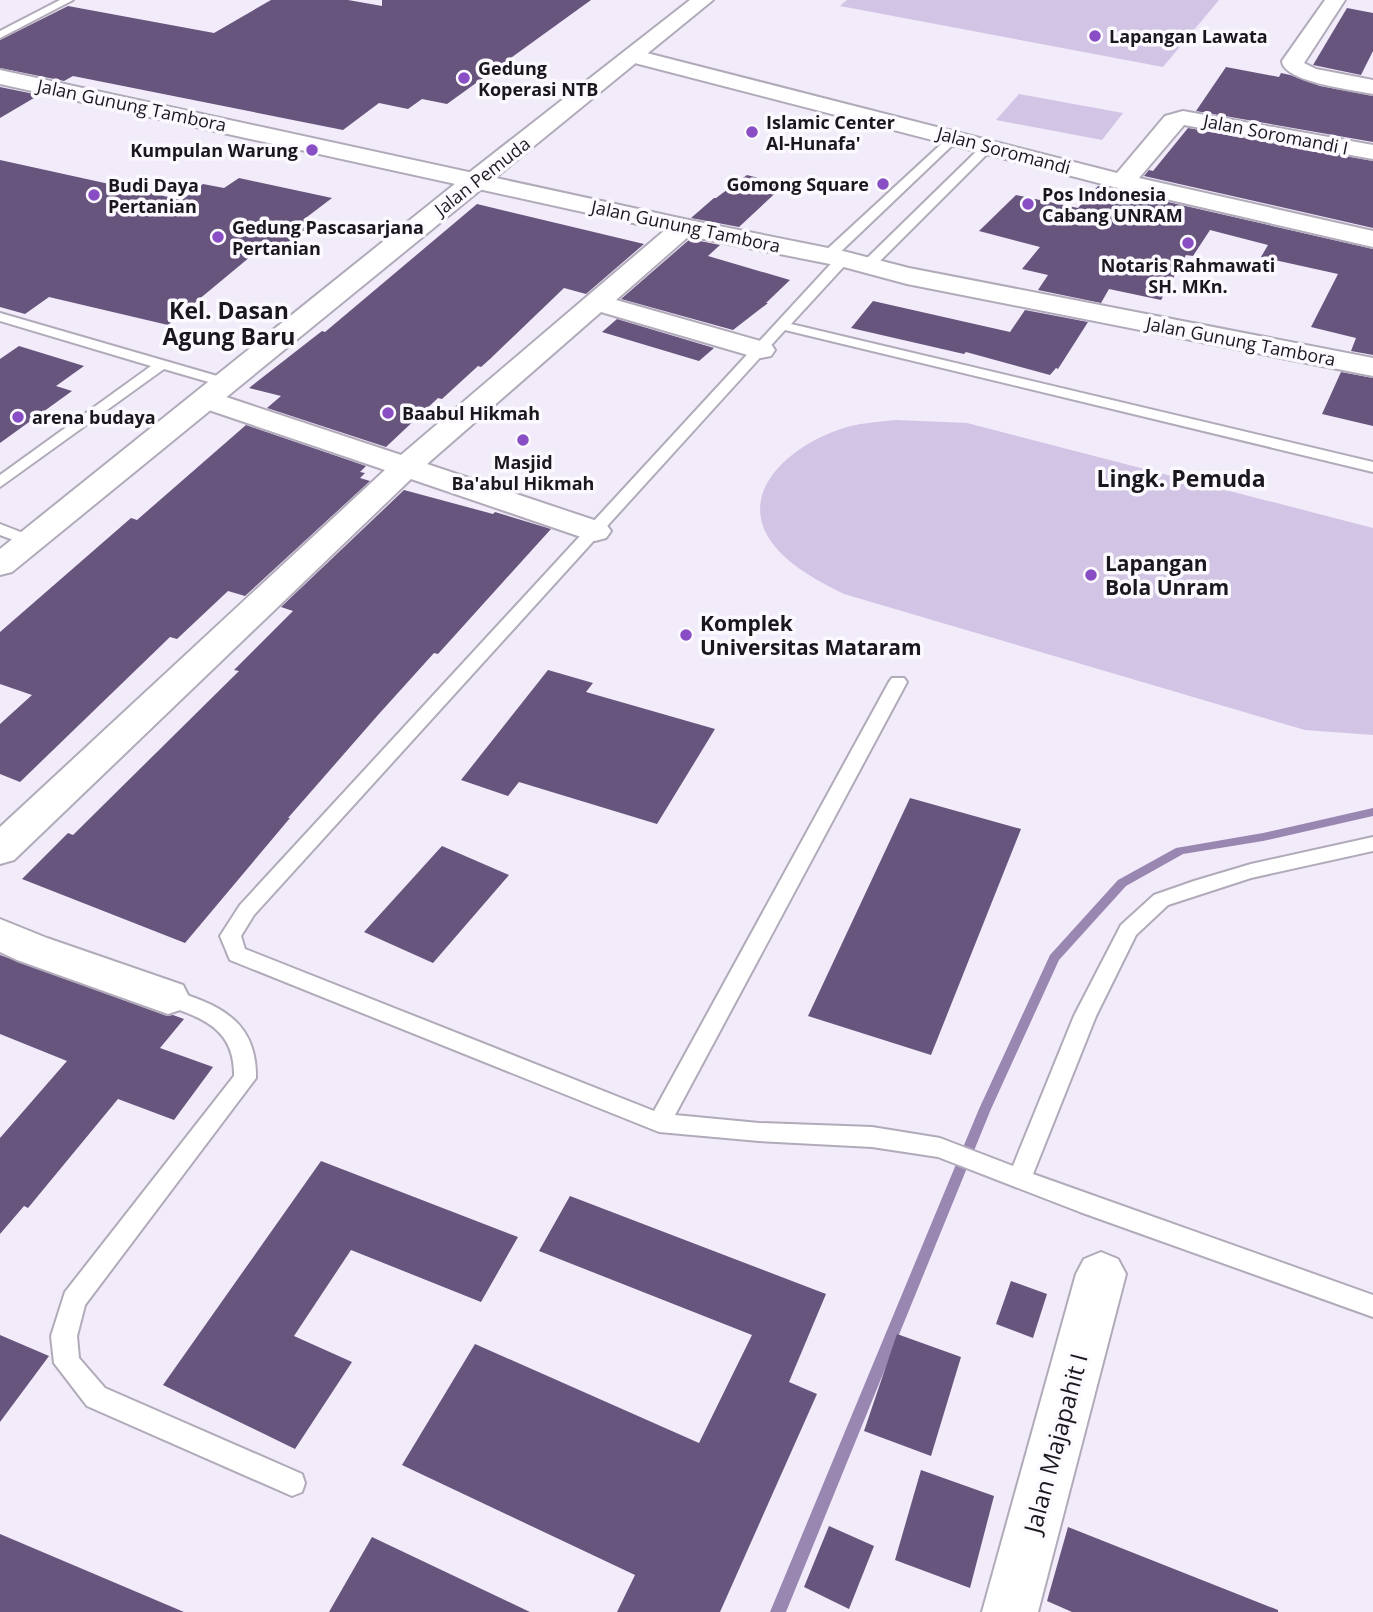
<svg xmlns="http://www.w3.org/2000/svg" width="1373" height="1612" font-family="'Open Sans',sans-serif">
	<style>
		.green { fill: #d2c4e5 }
		.lines { fill: none; stroke-linecap: round; stroke-linejoin: round }
		.stream { fill: #9987b2; fill-rule: evenodd }
		.building { fill: #67557e }
		.service-casing { stroke: #b0aab9; stroke-width: 4 }
		.minor-casing { stroke: #b0aab9; stroke-width: 4 }
		.tertiary-casing { stroke: #b0aab9; stroke-width: 4 }
		.service { fill: #fff; fill-rule: evenodd }
		.minor { fill: #fff; fill-rule: evenodd }
		.tertiary { fill: #fff; fill-rule: evenodd }
		.poi-dot { fill: #894ec4; stroke: #fcfafe; stroke-width: 2.5 }
		.labels { text-anchor: middle; dominant-baseline: central; stroke-width: 7; stroke-linejoin: round; paint-order: stroke }
		.far-poi-label { font-size: 18px; font-weight: bold; fill: #1a181d; stroke: #fcfafe; text-anchor: start }
		.far-street-label { font-size: 18px; fill: #1a181d; stroke: #fcfafe }
		.poi-label { font-size: 21px; font-weight: bold; fill: #1a181d; stroke: #fcfafe; text-anchor: start }
		.far-district-label { font-size: 23px; font-weight: bold; fill: #1a181d; stroke: #fcfafe }
		.neighbourhood-label { font-size: 23px; font-weight: bold; fill: #1a181d; stroke: #fcfafe }
		.near-street-label { font-size: 24px; fill: #1a181d; stroke: #fcfafe }
	</style>
	<rect width="100%" height="100%" fill="#f1ebfa"/>
	<g class="green">
		<polygon points="847,0 1219,0 1163,67 840,6"/>
		<polygon points="1019,94 1123,113 1102,140 996,120"/>
		<path d="M896,420L967,423L1373,528V735L1305,730L844,594C816,580 779,561 765,531C743,482 800,443 838,430C856,423 877,422 896,420Z"/>
	</g>
	<g class="lines">
		<polygon class="stream" points="1373,808 1373,816 1263,841 1183,854 1126,886 1059,960 991,1109 786,1612 770,1612 979,1109 1050,955 1118,880 1176,848 1263,833"/>
	</g>
	<g class="building">
		<polygon points="271,0 348,0 382,6 382,0 591,0 447,104 422,99 408,109 379,103 343,130 73,76 64,81 0,68 0,40 68,6 214,33"/>
		<polygon points="1347,8 1373,13 1373,51 1361,75 1313,65"/>
		<polygon points="1226,67 1279,77 1281,73 1290,75 1320,86 1373,96 1373,142 1196,111"/>
		<polygon points="0,87 39,95 0,118"/>
		<polygon points="1188,128 1373,161 1373,228 1144,176 1149,170 1153,171"/>
		<polygon points="0,160 182,200 203,184 224,188 239,178 332,198 303,220 315,223 277,250 262,247 168,325 49,297 25,314 0,307"/>
		<polygon points="747,175 784,185 739,227 691,218 714,198 716,198"/>
		<polygon points="1098,186 1373,249 1373,355 1351,351 1356,338 1311,327 1338,274 1261,257 1268,245 1210,230 1193,256 1186,255 1161,300 1109,289 1101,303 1038,290 1048,275 1022,269 1040,247 979,231 1016,195 1078,208"/>
		<polygon points="477,204 644,244 586,294 564,288 490,359 481,367 478,366 442,399 438,398 386,447 267,408 281,396 249,388 322,331 325,332"/>
		<polygon points="690,239 720,245 708,256 790,280 766,303 768,303 733,330 621,299"/>
		<polygon points="873,301 1010,332 1025,310 1088,322 1058,369 1056,368 1050,375 966,352 964,354 851,328"/>
		<polygon points="617,319 714,348 699,361 602,332"/>
		<polygon points="19,346 84,366 56,386 72,391 0,443 0,359"/>
		<polygon points="1341,372 1373,378 1373,426 1322,414"/>
		<polygon points="246,425 366,466 360,472 365,473 360,478 370,481 245,596 228,591 177,639 170,637 20,782 0,774 0,724 32,695 0,684 0,632 131,518 137,520"/>
		<polygon points="404,490 493,514 495,512 551,529 438,654 434,653 378,715 288,818 290,818 185,943 22,879 68,833 73,835 239,671 234,670 293,611 281,607"/>
		<polygon points="548,670 593,683 586,692 715,729 657,824 519,782 508,796 461,780"/>
		<polygon points="910,798 1021,829 931,1055 808,1016"/>
		<polygon points="442,846 509,875 433,963 364,932"/>
		<polygon points="0,955 167,1016 173,1015 184,1019 160,1048 213,1067 174,1120 118,1099 28,1208 24,1206 0,1234 0,1138 67,1061 0,1034"/>
		<polygon points="321,1161 518,1237 481,1302 351,1250 294,1336 352,1362 295,1449 163,1385"/>
		<polygon points="570,1196 826,1294 789,1382 817,1394 720,1612 617,1612 635,1575 402,1465 475,1344 699,1443 752,1335 539,1251"/>
		<polygon points="1011,1281 1047,1294 1033,1338 996,1324"/>
		<polygon points="897,1334 961,1357 931,1456 864,1431"/>
		<polygon points="0,1335 49,1356 0,1422"/>
		<polygon points="921,1470 994,1496 970,1588 895,1560"/>
		<polygon points="829,1526 874,1546 849,1609 804,1587"/>
		<polygon points="1068,1527 1278,1610 1278,1612 1072,1612 1047,1601"/>
		<polygon points="0,1534 184,1612 0,1612"/>
		<polygon points="372,1537 530,1612 329,1612"/>
	</g>
	<g class="lines">
		<g class="service-casing">
			<g id="service">
				<polygon points="60,0 73,0 0,38 0,31"/>
				<polygon points="951,135 961,137 833,259 823,259 823,253"/>
				<polygon points="985,143 995,146 872,269 862,269 862,263"/>
				<polygon points="843,255 848,256 848,262 791,324 1373,462 1373,472 785,330 254,915 241,936 245,949 654,1111 889,682 892,678 904,678 907,682 675,1115 759,1123 872,1127 940,1138 1013,1166 1074,1016 1121,925 1154,895 1194,881 1251,864 1373,837 1373,851 1251,878 1168,905 1136,935 1096,1016 1033,1174 1373,1295 1373,1317 1080,1212 938,1157 872,1147 759,1141 659,1132 230,960 220,936 240,905 838,256"/>
				<polygon points="0,313 231,380 233,383 226,387 164,369 0,487 0,475 151,366 0,321"/>
				<polygon points="0,524 36,538 38,541 30,546 0,535"/>
				<path d="M168,989C217,1004 257,1019 256,1078L85,1305L77,1336L79,1358L105,1388L302,1474L305,1483L302,1492L292,1496L87,1406L54,1363L51,1336L65,1292L234,1076C235,1027 200,1017 160,1003L157,997L160,991Z"/>
			</g>
		</g>
		<g class="minor-casing">
			<g id="minor">
				<path d="M1325,0H1345L1304,63L1316,69L1373,80V94C1354,90 1283,82 1282,61Z"/>
				<polygon points="635,50 1117,173 1165,116 1183,111 1373,145 1373,159 1184,125 1139,178 1373,231 1373,247 1114,187 627,61 624,56 627,51"/>
				<polygon points="0,70 684,219 843,251 909,268 1373,358 1373,376 907,284 840,266 689,236 616,300 771,344 775,350 771,356 761,358 751,356 601,312 427,464 606,524 611,531 606,538 595,541 584,538 411,479 14,860 0,864 0,827 385,470 197,406 192,400 197,394 207,391 217,394 401,455 665,230 0,84"/>
				<polygon points="0,919 47,938 183,985 189,997 183,1009 168,1014 17,960 0,952"/>
				<polygon points="1101,1252 1118,1259 1126,1274 1038,1612 982,1612 1076,1274 1084,1259"/>
			</g>
		</g>
		<g class="tertiary-casing">
			<polygon id="tertiary" points="690,0 713,0 12,572 0,575 0,549 466,175"/>
		</g>
		<use href="#service" class="service"/>
		<use href="#minor" class="minor"/>
		<use href="#tertiary" class="tertiary"/>
	</g>
	<g class="poi-dot">
		<circle cx="1095" cy="36" r="7"/>
		<circle cx="464" cy="78" r="7"/>
		<circle cx="752" cy="132" r="7"/>
		<circle cx="312" cy="150" r="7"/>
		<circle cx="883" cy="184" r="7"/>
		<circle cx="94" cy="195" r="7"/>
		<circle cx="1028" cy="204" r="7"/>
		<circle cx="218" cy="237" r="7"/>
		<circle cx="1188" cy="243" r="7"/>
		<circle cx="388" cy="413" r="7"/>
		<circle cx="18" cy="417" r="7"/>
		<circle cx="523" cy="440" r="7"/>
		<circle cx="1091" cy="575" r="7"/>
		<circle cx="686" cy="635" r="7"/>
	</g>
	<g class="labels">
		<g class="far-poi-label">
			<text x="1109" y="36">Lapangan Lawata</text>
			<text x="478" y="68">Gedung<tspan x="478" dy="21">Koperasi NTB</tspan></text>
			<text x="766" y="122">Islamic Center<tspan x="766" dy="21">Al-Hunafa'</tspan></text>
			<text x="298" y="150" text-anchor="end">Kumpulan Warung</text>
			<text x="869" y="184" text-anchor="end">Gomong Square</text>
			<text x="108" y="185">Budi Daya<tspan x="108" dy="21">Pertanian</tspan></text>
			<text x="1042" y="194">Pos Indonesia<tspan x="1042" dy="21">Cabang UNRAM</tspan></text>
			<text x="232" y="227">Gedung Pascasarjana<tspan x="232" dy="21">Pertanian</tspan></text>
			<text x="1188" y="265" text-anchor="middle">Notaris Rahmawati<tspan x="1188" dy="21">SH. MKn.</tspan></text>
			<text x="402" y="413">Baabul Hikmah</text>
			<text x="32" y="417">arena budaya</text>
			<text x="523" y="462" text-anchor="middle">Masjid<tspan x="523" dy="21">Ba'abul Hikmah</tspan></text>
		</g>
		<g class="far-street-label">
			<text transform="translate(132 105) rotate(12)">Jalan Gunung Tambora</text>
			<text transform="translate(1276 134) rotate(11)">Jalan Soromandi I</text>
			<text transform="translate(1004 150) rotate(15)">Jalan Soromandi</text>
			<text transform="translate(482 176) rotate(-38)">Jalan Pemuda</text>
			<text transform="translate(686 226) rotate(12)">Jalan Gunung Tambora</text>
			<text transform="translate(1241 341) rotate(11)">Jalan Gunung Tambora</text>
		</g>
		<g class="poi-label">
			<text x="1105" y="563">Lapangan<tspan x="1105" dy="24">Bola Unram</tspan></text>
			<text x="700" y="623">Komplek<tspan x="700" dy="24">Universitas Mataram</tspan></text>
		</g>
		<g class="far-district-label">
			<text x="229" y="310">Kel. Dasan<tspan x="229" dy="26">Agung Baru</tspan></text>
		</g>
		<g class="neighbourhood-label">
			<text x="1181" y="478">Lingk. Pemuda</text>
		</g>
		<g class="near-street-label">
			<text transform="translate(1055 1443) rotate(-75)">Jalan Majapahit I</text>
		</g>
	</g>
</svg>
